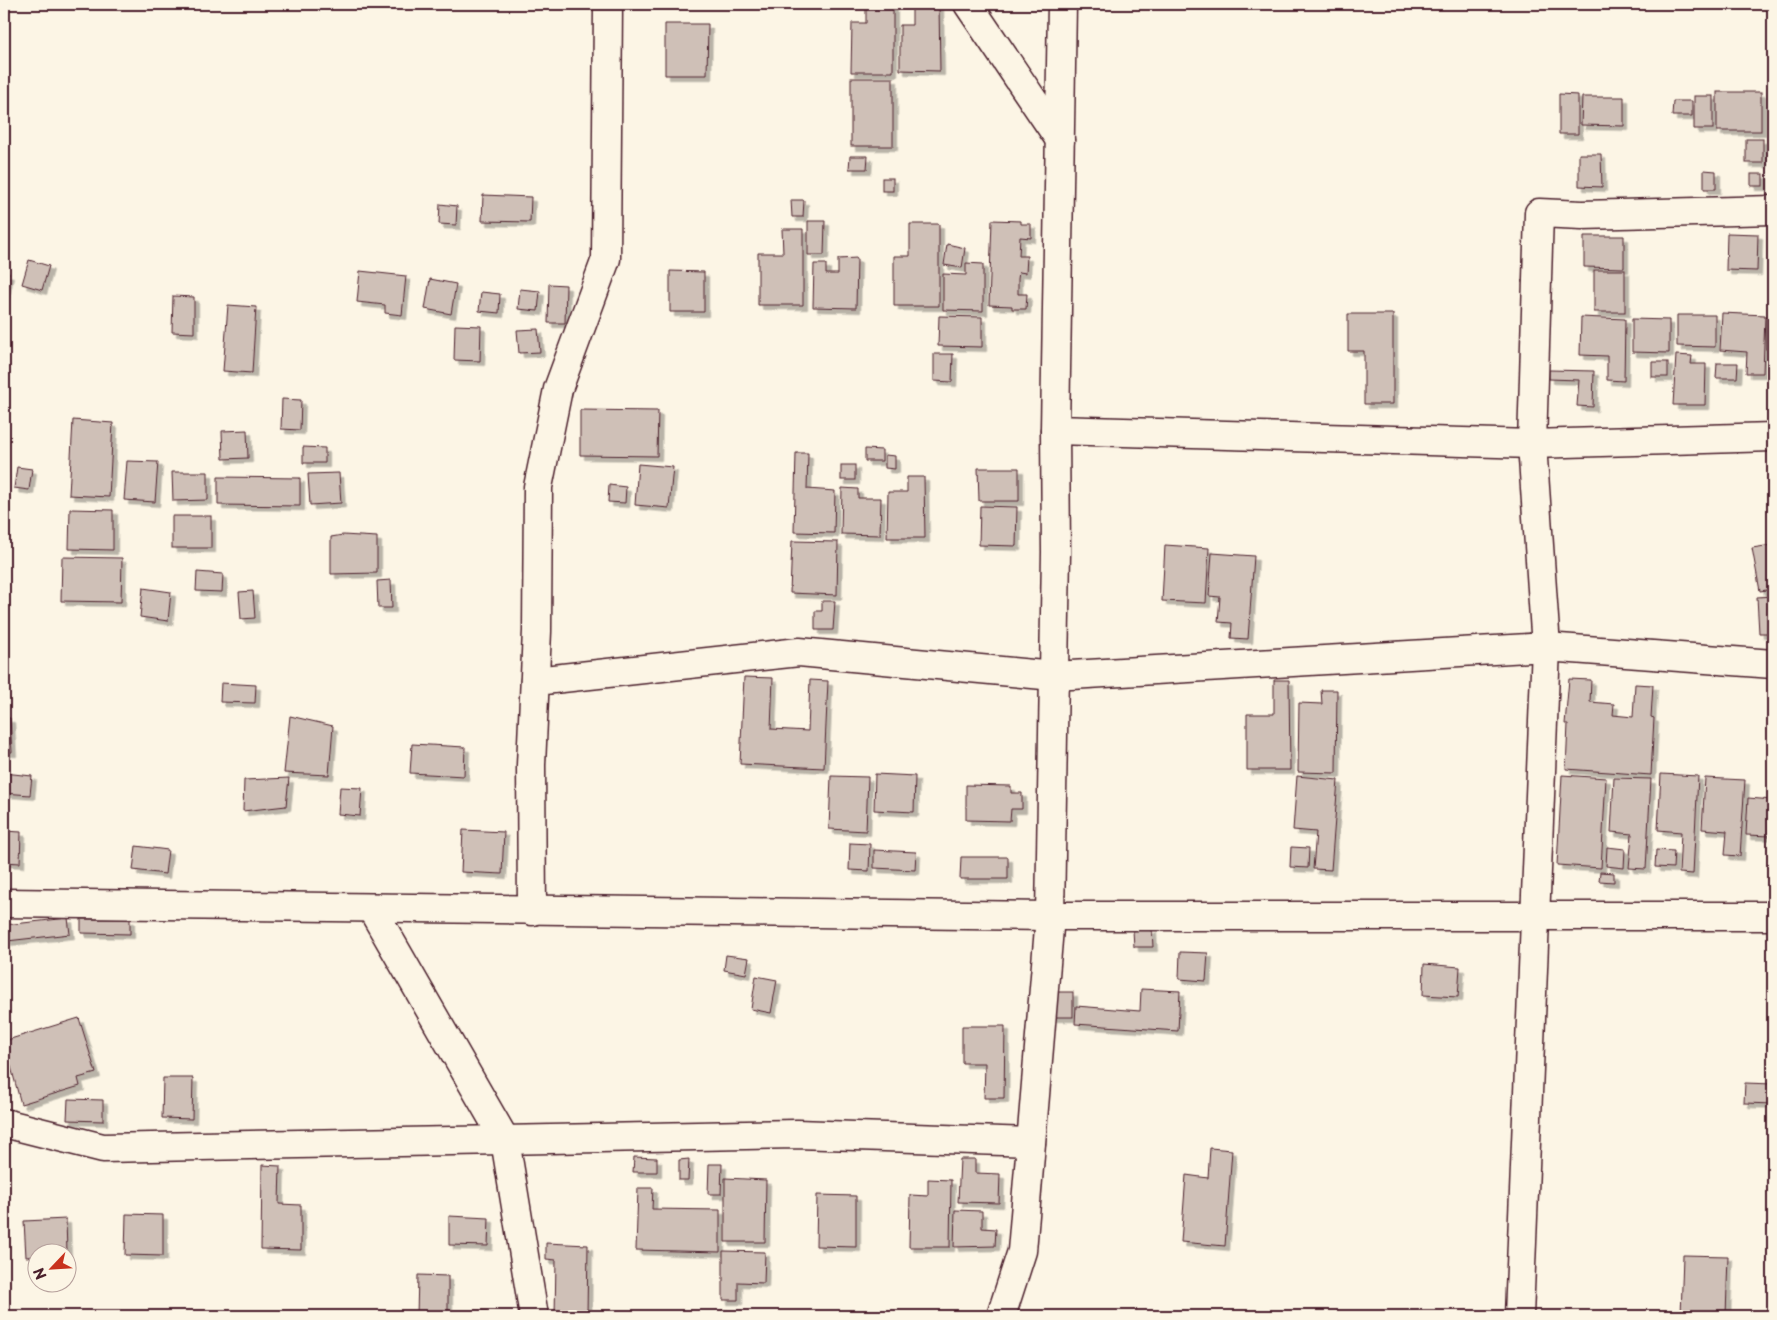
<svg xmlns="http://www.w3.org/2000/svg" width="1777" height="1320" font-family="'Playpen Sans',sans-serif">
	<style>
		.building { fill: #cfc0b7; stroke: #4a1f2b; filter: url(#shadow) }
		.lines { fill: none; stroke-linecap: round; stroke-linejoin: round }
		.street-casing { stroke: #4a1f2b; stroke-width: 31 }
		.secondary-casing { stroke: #4a1f2b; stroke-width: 31 }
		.street { stroke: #fcf5e5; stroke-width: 28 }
		.secondary { stroke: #fcf5e5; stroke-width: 28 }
	</style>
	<defs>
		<filter id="shadow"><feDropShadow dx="4.5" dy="4.5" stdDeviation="0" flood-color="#0004"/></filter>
	</defs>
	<rect width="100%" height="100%" fill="#fcf5e5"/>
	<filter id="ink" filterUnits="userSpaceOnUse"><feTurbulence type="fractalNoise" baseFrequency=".02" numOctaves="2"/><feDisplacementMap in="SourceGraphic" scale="10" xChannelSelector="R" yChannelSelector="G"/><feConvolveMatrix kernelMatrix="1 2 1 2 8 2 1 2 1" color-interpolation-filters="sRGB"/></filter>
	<g filter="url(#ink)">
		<g class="building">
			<polygon points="866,4 893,4 893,72 851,72 852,23 866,23"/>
			<polygon points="912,4 939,4 940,71 900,70 900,25 912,25"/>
			<polygon points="665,24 708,24 707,75 665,75"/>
			<rect x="851" y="78" width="42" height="68"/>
			<rect x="1717" y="92" width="44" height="39"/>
			<rect x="1768" y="92" width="5" height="53"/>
			<polygon points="1559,94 1578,95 1578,134 1559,134"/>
			<rect x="1694" y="96" width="19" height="33"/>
			<polygon points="1582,97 1624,97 1624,126 1581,125"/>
			<polygon points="1673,101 1692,101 1692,116 1672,116"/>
			<rect x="1746" y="139" width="17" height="24"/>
			<polygon points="1579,154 1601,154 1602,187 1579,186"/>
			<polygon points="850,156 868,156 867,169 849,169"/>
			<polygon points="1704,170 1716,171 1716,189 1704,189"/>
			<rect x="1751" y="174" width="12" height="12"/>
			<rect x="882" y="178" width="11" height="13"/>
			<polygon points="483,195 531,197 530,222 482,221"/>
			<polygon points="791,200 804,200 803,217 792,217"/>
			<polygon points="440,204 457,206 456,225 439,224"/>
			<polygon points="992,220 1021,221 1021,224 1031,224 1031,238 1020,237 1019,256 1027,256 1026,273 1019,272 1018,279 1018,294 1027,294 1026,309 1012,309 1012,306 989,305"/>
			<polygon points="808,221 825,221 824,255 808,255"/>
			<polygon points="910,224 939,224 939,306 894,306 894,256 910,256"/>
			<polygon points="782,229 803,229 803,305 758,305 758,253 783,253"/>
			<polygon points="1727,233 1758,234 1757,271 1726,270"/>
			<polygon points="1584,236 1624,236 1624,268 1584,267"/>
			<polygon points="947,244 965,248 962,268 944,265"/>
			<polygon points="857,258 856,308 813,307 814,264 826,264 826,274 838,274 838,259"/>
			<polygon points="29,260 49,266 42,290 22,284"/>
			<polygon points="966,263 983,264 983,311 943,310 943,274 966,275"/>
			<rect x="1594" y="270" width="31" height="42"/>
			<polygon points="360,271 406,276 402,315 385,313 385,305 357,302"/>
			<polygon points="670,271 704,272 704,312 670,312"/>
			<polygon points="4,272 9,273 4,298"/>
			<polygon points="430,279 456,284 451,314 425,309"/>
			<polygon points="549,284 566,285 565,323 548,323"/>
			<polygon points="520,289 540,291 538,311 518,309"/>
			<polygon points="481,292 500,294 499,313 479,311"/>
			<polygon points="173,296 194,297 194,333 172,332"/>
			<polygon points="228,305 256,307 252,373 223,371"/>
			<polygon points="1722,313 1765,315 1763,373 1746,373 1747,352 1720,350"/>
			<polygon points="1348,314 1393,314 1393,404 1364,404 1364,351 1348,351"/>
			<polygon points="1677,315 1715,315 1715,347 1677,346"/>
			<polygon points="939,316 982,317 982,347 938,346"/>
			<rect x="1766" y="316" width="7" height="33"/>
			<polygon points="1581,317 1625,319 1624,381 1607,380 1607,356 1580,355"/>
			<polygon points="1632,319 1669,320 1669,353 1632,352"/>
			<polygon points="455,325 481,326 480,361 454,360"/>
			<polygon points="538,329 540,352 519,353 517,330"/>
			<polygon points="934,354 953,354 952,382 934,381"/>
			<polygon points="1676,355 1692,356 1691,364 1706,364 1705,405 1673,405"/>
			<rect x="1652" y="362" width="16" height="15"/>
			<polygon points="1717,363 1738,363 1737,378 1716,378"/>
			<polygon points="1549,370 1594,371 1593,407 1577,406 1579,380 1549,379"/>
			<polygon points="282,399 301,400 300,430 281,429"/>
			<polygon points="580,410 658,411 657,456 580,455"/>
			<polygon points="73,420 113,423 109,497 69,495"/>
			<polygon points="247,430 248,458 223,459 222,431"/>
			<polygon points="303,447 325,448 325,463 303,463"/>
			<polygon points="865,449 882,450 882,461 865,461"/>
			<polygon points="796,453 808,453 807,489 835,491 834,533 794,532"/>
			<polygon points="885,455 895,456 895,469 885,468"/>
			<polygon points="127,461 158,462 155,502 124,500"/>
			<polygon points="638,464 673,467 669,508 635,505"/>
			<rect x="841" y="465" width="14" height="15"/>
			<polygon points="17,467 32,469 29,490 14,488"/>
			<polygon points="978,468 1019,468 1019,501 979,501"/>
			<polygon points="172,472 208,472 208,500 173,501"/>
			<polygon points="339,473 341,503 310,505 308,474"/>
			<polygon points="218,477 300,478 300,506 218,505"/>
			<polygon points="907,477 924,477 925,538 887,538 888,492 907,492"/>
			<polygon points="609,485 626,487 625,503 608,502"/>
			<polygon points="842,488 858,489 858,498 881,498 880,535 841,534"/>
			<polygon points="980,506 1017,507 1016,546 979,545"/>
			<polygon points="70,509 113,510 113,550 69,549"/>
			<rect x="172" y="516" width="39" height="32"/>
			<polygon points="343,535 377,537 377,573 331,574 331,537"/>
			<polygon points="792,541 838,542 837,595 790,593"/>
			<polygon points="1165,545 1209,548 1206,603 1162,601"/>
			<polygon points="1772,545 1773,589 1760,591 1752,548"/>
			<polygon points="1212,553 1254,556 1248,639 1231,638 1232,623 1218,622 1220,597 1209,596"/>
			<polygon points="62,557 122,558 121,602 61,601"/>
			<polygon points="197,572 223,574 222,592 196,591"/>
			<polygon points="391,580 392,608 378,608 377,581"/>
			<polygon points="143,588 171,592 168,621 140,617"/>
			<polygon points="253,591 255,618 241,619 239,592"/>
			<polygon points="1773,596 1773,633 1759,633 1757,597"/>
			<polygon points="822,601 835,601 833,630 815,630 815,611 822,611"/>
			<polygon points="744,677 773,678 771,729 808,731 810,680 828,681 824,768 740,764"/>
			<polygon points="1569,679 1591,680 1590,702 1614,704 1613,715 1633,717 1635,684 1653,685 1651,717 1654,718 1651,775 1566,769 1568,724 1565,724"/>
			<polygon points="1274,680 1289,680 1290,770 1247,770 1247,714 1274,714"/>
			<polygon points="221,683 256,685 255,703 220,702"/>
			<polygon points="1321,690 1337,690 1336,773 1298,772 1299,703 1322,704"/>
			<polygon points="290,716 333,726 329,775 284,773"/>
			<polygon points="4,718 10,718 12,752 4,752"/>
			<polygon points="412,744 465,747 464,776 410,773"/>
			<polygon points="4,773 32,776 30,795 4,793"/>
			<polygon points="875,774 915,776 914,812 874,810"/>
			<polygon points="1661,774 1698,776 1693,874 1679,873 1681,832 1658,830"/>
			<polygon points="1562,775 1606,778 1601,868 1557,865"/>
			<polygon points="831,776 868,777 866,831 829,829"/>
			<polygon points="1297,776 1338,780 1331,870 1313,869 1316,832 1293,830"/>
			<polygon points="289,778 286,806 243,811 244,780"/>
			<polygon points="1614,778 1651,779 1646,869 1629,868 1632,834 1611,832"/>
			<polygon points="1705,778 1745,780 1740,856 1725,855 1727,831 1702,829"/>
			<polygon points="966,785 1011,786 1011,793 1022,793 1022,809 1011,809 1010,821 966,820"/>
			<polygon points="340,787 362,788 360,816 338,814"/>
			<polygon points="1748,798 1773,800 1771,836 1746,835"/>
			<polygon points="463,830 504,832 502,874 461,872"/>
			<polygon points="4,831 21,832 20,863 4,862"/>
			<polygon points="850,843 870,844 869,871 849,870"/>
			<polygon points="136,846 168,850 165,874 133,870"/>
			<polygon points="1291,847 1309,848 1308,868 1290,867"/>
			<polygon points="1607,847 1625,849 1624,868 1606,866"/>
			<polygon points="874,850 916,852 915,870 874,868"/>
			<polygon points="1656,850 1674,851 1673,868 1655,867"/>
			<polygon points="961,857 1008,857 1008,879 960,879"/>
			<polygon points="1600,872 1614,873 1614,882 1599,881"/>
			<polygon points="68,918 70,934 7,941 5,925"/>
			<polygon points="81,919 130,919 130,934 81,933"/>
			<polygon points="1152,929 1153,947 1134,947 1133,930"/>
			<polygon points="1180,952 1208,953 1206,981 1179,979"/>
			<polygon points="726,955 749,958 746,974 724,970"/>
			<polygon points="1424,964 1460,967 1458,997 1423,995"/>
			<polygon points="756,976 777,980 771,1013 751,1009"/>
			<polygon points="1141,989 1180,991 1178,1031 1075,1024 1076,1006 1140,1011"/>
			<rect x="1052" y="992" width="21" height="25"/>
			<polygon points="79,1018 96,1073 78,1078 80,1086 21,1104 4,1041"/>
			<polygon points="962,1026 1005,1026 1004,1098 984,1098 985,1063 962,1063"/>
			<polygon points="163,1078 193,1078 192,1119 162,1118"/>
			<polygon points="1745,1083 1773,1084 1773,1104 1744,1103"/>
			<polygon points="68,1099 103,1100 103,1121 67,1120"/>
			<polygon points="1210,1148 1232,1150 1225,1246 1181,1242 1186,1175 1208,1178"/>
			<polygon points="634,1157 657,1158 657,1172 633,1172"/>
			<polygon points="689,1159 688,1180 679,1180 679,1160"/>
			<polygon points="960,1159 975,1159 975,1173 1000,1174 999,1203 958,1202"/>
			<polygon points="709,1164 722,1164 721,1194 708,1194"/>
			<polygon points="262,1165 280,1166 279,1204 301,1205 301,1250 261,1249"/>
			<polygon points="725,1178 766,1180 765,1242 725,1242"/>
			<polygon points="928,1179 951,1180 950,1247 909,1247 910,1195 928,1196"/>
			<polygon points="638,1188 653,1188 652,1209 720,1210 720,1252 636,1250"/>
			<polygon points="817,1195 856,1196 856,1247 816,1246"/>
			<polygon points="955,1210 982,1211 982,1228 996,1229 995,1246 954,1247"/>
			<polygon points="126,1214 163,1215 163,1256 125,1255"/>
			<polygon points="449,1216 489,1218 488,1246 449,1245"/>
			<polygon points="66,1219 67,1252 38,1252 38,1256 26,1257 24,1221"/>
			<polygon points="546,1243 588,1245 587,1316 555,1316 556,1260 546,1259"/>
			<polygon points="723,1251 765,1252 764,1283 738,1282 738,1300 723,1300"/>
			<polygon points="1683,1255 1728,1256 1726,1316 1681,1316"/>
			<polygon points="418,1275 448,1276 448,1316 417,1316"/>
			<polygon points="722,1310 737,1311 737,1316 722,1316"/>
			<polygon points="465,1311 487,1311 487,1316 464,1316"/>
		</g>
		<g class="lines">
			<g class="street-casing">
				<g id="street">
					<polyline points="968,4 1060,140"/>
					<polyline points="1055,430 1532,444 1773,437"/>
					<polyline points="535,681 799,652 1054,676 1546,647 1773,664"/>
					<polyline points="372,909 505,1140 534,1316"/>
					<polyline points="532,911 531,765 537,631 538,487 558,389 606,259 608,4"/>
					<polyline points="4,1123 103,1148 797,1134 1031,1142"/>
					<polyline points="1001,1316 1022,1251 1050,916 1056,552 1055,430 1062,4"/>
					<polyline points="1519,1316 1546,647 1532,444 1539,213 1582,215 1773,210"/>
				</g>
			</g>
			<g class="secondary-casing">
				<polyline id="secondary" points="4,903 1050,916 1773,916"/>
			</g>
			<use href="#street" class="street"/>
			<use href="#secondary" class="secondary"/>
		</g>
	</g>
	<rect width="1777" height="1320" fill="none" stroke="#fcf5e5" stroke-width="20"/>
	<rect x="10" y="10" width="1757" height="1300" fill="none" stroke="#4a1f2b" stroke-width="2" filter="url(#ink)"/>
	<g transform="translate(52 1268) rotate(245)"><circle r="24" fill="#fcf5e5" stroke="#b59f9b"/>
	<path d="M0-4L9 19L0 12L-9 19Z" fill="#c8321e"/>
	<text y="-8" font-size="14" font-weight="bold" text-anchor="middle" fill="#4a1f2b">N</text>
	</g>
</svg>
